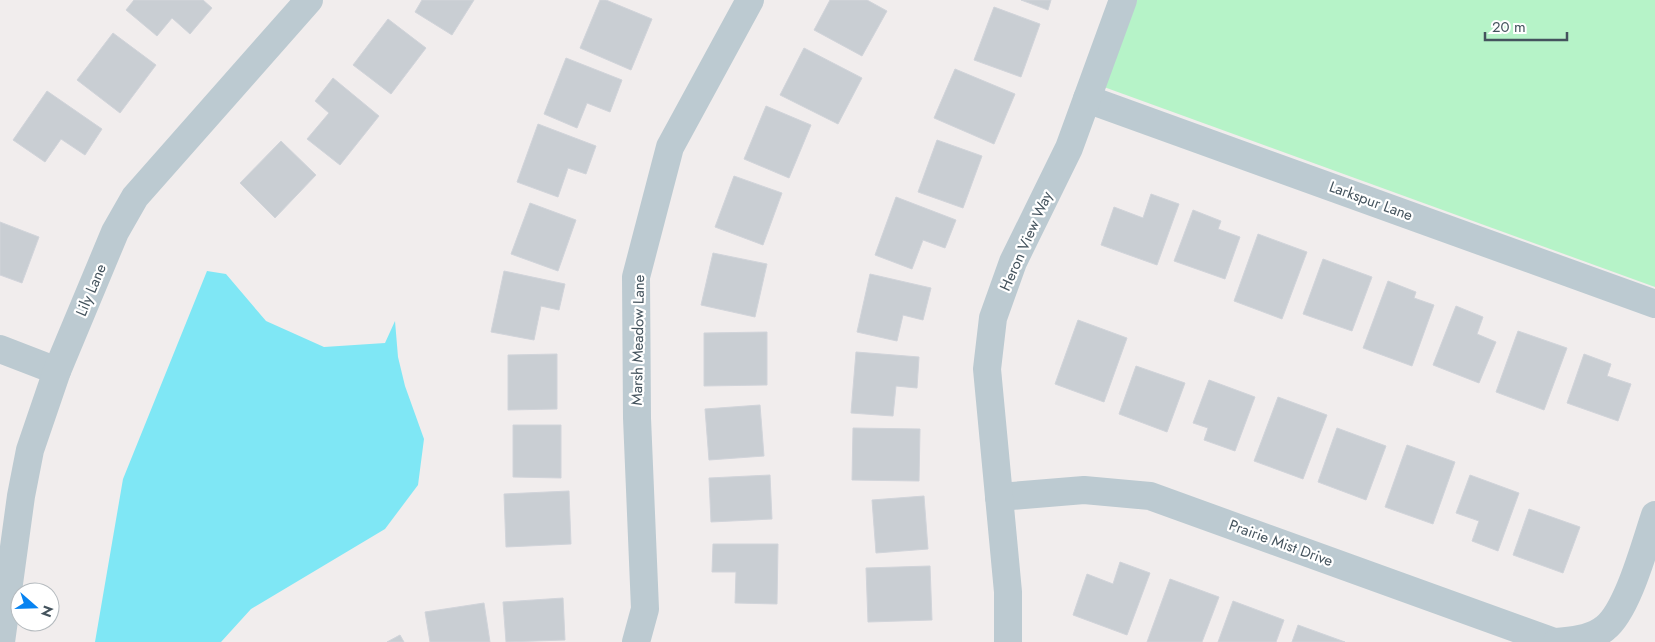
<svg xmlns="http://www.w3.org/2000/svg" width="1655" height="642" font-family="Jost,sans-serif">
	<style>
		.green { fill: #b6f3c8 }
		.water { fill: #7fe7f5 }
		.building { fill: #c9ced3; stroke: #d1d4da }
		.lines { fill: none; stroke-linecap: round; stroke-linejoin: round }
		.street { stroke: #bccad1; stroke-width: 28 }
		.labels { text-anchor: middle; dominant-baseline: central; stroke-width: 4.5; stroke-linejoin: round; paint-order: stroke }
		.street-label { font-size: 15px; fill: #44535d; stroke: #fff }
	</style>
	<rect width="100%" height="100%" fill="#f1eded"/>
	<polygon class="green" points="1137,0 1655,0 1655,287 1104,87"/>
	<polygon class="water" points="207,271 226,274 266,321 324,347 385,343 395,321 398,357 405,386 424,439 418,485 385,529 251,609 221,642 95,642 123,479"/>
	<g class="building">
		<polygon points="134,0 203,0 212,8 190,34 172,18 157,36 126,10"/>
		<polygon points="422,0 474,0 452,35 415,12"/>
		<polygon points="600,0 606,0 652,19 631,70 580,48"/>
		<polygon points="830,0 867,0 887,11 862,56 814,30"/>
		<polygon points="1021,0 1051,0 1048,10"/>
		<polygon points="994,7 1040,24 1021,77 974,60"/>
		<polygon points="388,19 426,48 391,94 353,65"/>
		<polygon points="113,33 156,65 120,113 77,80"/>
		<polygon points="804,48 862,78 838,124 780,95"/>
		<polygon points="566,58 622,80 610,112 587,103 577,128 544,114"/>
		<polygon points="955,69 1015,94 994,144 934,118"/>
		<polygon points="333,78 379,116 340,165 307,139 329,113 315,101"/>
		<polygon points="47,91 102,129 85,155 61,139 45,162 13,140"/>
		<polygon points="766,106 811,125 789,178 744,159"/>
		<polygon points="538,124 596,146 586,174 568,168 558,197 517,182"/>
		<polygon points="937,140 982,156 963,208 918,192"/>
		<polygon points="281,141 316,175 275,218 240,183"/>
		<polygon points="734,176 782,193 763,245 715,227"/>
		<polygon points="1151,194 1179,204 1157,265 1101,245 1114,207 1143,218"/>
		<polygon points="896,197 956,220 945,248 923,240 912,269 875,255"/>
		<polygon points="530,203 576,220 558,271 511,254"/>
		<polygon points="1193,210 1221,221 1218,229 1240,237 1225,279 1174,261"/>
		<polygon points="0,222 39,237 22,283 0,275"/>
		<polygon points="1258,234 1307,252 1282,319 1234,301"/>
		<polygon points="713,253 767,264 755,317 701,305"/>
		<polygon points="1323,259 1372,277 1352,331 1303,314"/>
		<polygon points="504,271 565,284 559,310 541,306 534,340 491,332"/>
		<polygon points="870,274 931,288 923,320 903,315 897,341 857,332"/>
		<polygon points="1388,281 1416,292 1414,298 1434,305 1412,366 1363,348"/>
		<polygon points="1456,306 1483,317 1477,334 1496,342 1479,383 1433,365"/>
		<polygon points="1078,320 1127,338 1104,402 1055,384"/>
		<polygon points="1518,331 1567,348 1544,410 1496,392"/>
		<polygon points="767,332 767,385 704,386 704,333"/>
		<polygon points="856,352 919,357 917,388 896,386 893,416 851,413"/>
		<polygon points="557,354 557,409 508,410 508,355"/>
		<polygon points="1584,354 1611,364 1607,376 1631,384 1618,421 1567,403"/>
		<polygon points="1136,366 1185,383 1167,432 1119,414"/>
		<polygon points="1209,380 1255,397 1235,451 1204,440 1208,428 1193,423"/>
		<polygon points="1278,397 1327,415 1303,479 1254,461"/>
		<polygon points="760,405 764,456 709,460 705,409"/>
		<polygon points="513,425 561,425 561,478 513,477"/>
		<polygon points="853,428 920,429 919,481 852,480"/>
		<polygon points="1337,428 1386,446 1366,500 1318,482"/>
		<polygon points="1407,445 1455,462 1433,524 1385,507"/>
		<polygon points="770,475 772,519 711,522 709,478"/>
		<polygon points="1470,475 1519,493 1498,551 1472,541 1479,521 1456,513"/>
		<polygon points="569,491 571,544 506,547 504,494"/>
		<polygon points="924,496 928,549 876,553 872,500"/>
		<polygon points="1529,509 1580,527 1563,573 1513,555"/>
		<polygon points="713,544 778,544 777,604 735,603 736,572 712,572"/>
		<polygon points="1120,562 1150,573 1127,635 1073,615 1087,574 1113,584"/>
		<polygon points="930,566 932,620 868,622 866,568"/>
		<polygon points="1170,579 1219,597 1202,642 1147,642"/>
		<polygon points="563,598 565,640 506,642 503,602"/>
		<polygon points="1233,601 1284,620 1276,642 1218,642"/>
		<polygon points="484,603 490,642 430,642 425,612"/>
		<polygon points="1298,625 1345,642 1292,642"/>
		<polygon points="400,635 404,642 387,642"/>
	</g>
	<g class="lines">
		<g class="street">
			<polyline points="1087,99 1655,304"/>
			<polyline points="0,349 57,371"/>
			<polyline points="999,497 1084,490 1150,496 1554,642"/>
			<polyline points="1,642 21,496 30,450 57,371 115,232 135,197 309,0"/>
			<polyline points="636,642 645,609 637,418 636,277 670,147 750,0"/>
			<polyline points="1008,642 1008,592 987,369 993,318 1013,262 1069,148 1123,0"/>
			<path d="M1557,642C1574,640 1592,639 1605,628C1628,610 1645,544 1655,515"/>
		</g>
	</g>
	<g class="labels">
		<g class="street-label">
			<text transform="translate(1371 201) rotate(20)">Larkspur Lane</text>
			<text transform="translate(1026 241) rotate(-66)">Heron View Way</text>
			<text transform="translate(91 290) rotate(-67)">Lily Lane</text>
			<text transform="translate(638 340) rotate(-89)">Marsh Meadow Lane</text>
			<text transform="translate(1281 543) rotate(20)">Prairie Mist Drive</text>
		</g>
	</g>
	<g transform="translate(35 607) rotate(110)"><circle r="24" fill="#ffffff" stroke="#b4babe"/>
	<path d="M0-4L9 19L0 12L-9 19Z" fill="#0783f1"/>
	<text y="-8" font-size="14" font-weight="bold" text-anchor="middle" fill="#44535d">N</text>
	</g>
	<path d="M1485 32v8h82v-8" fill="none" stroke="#44535d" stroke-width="2.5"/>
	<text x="1492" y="32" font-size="15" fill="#44535d" stroke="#ffffff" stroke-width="4" paint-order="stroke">20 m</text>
</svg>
